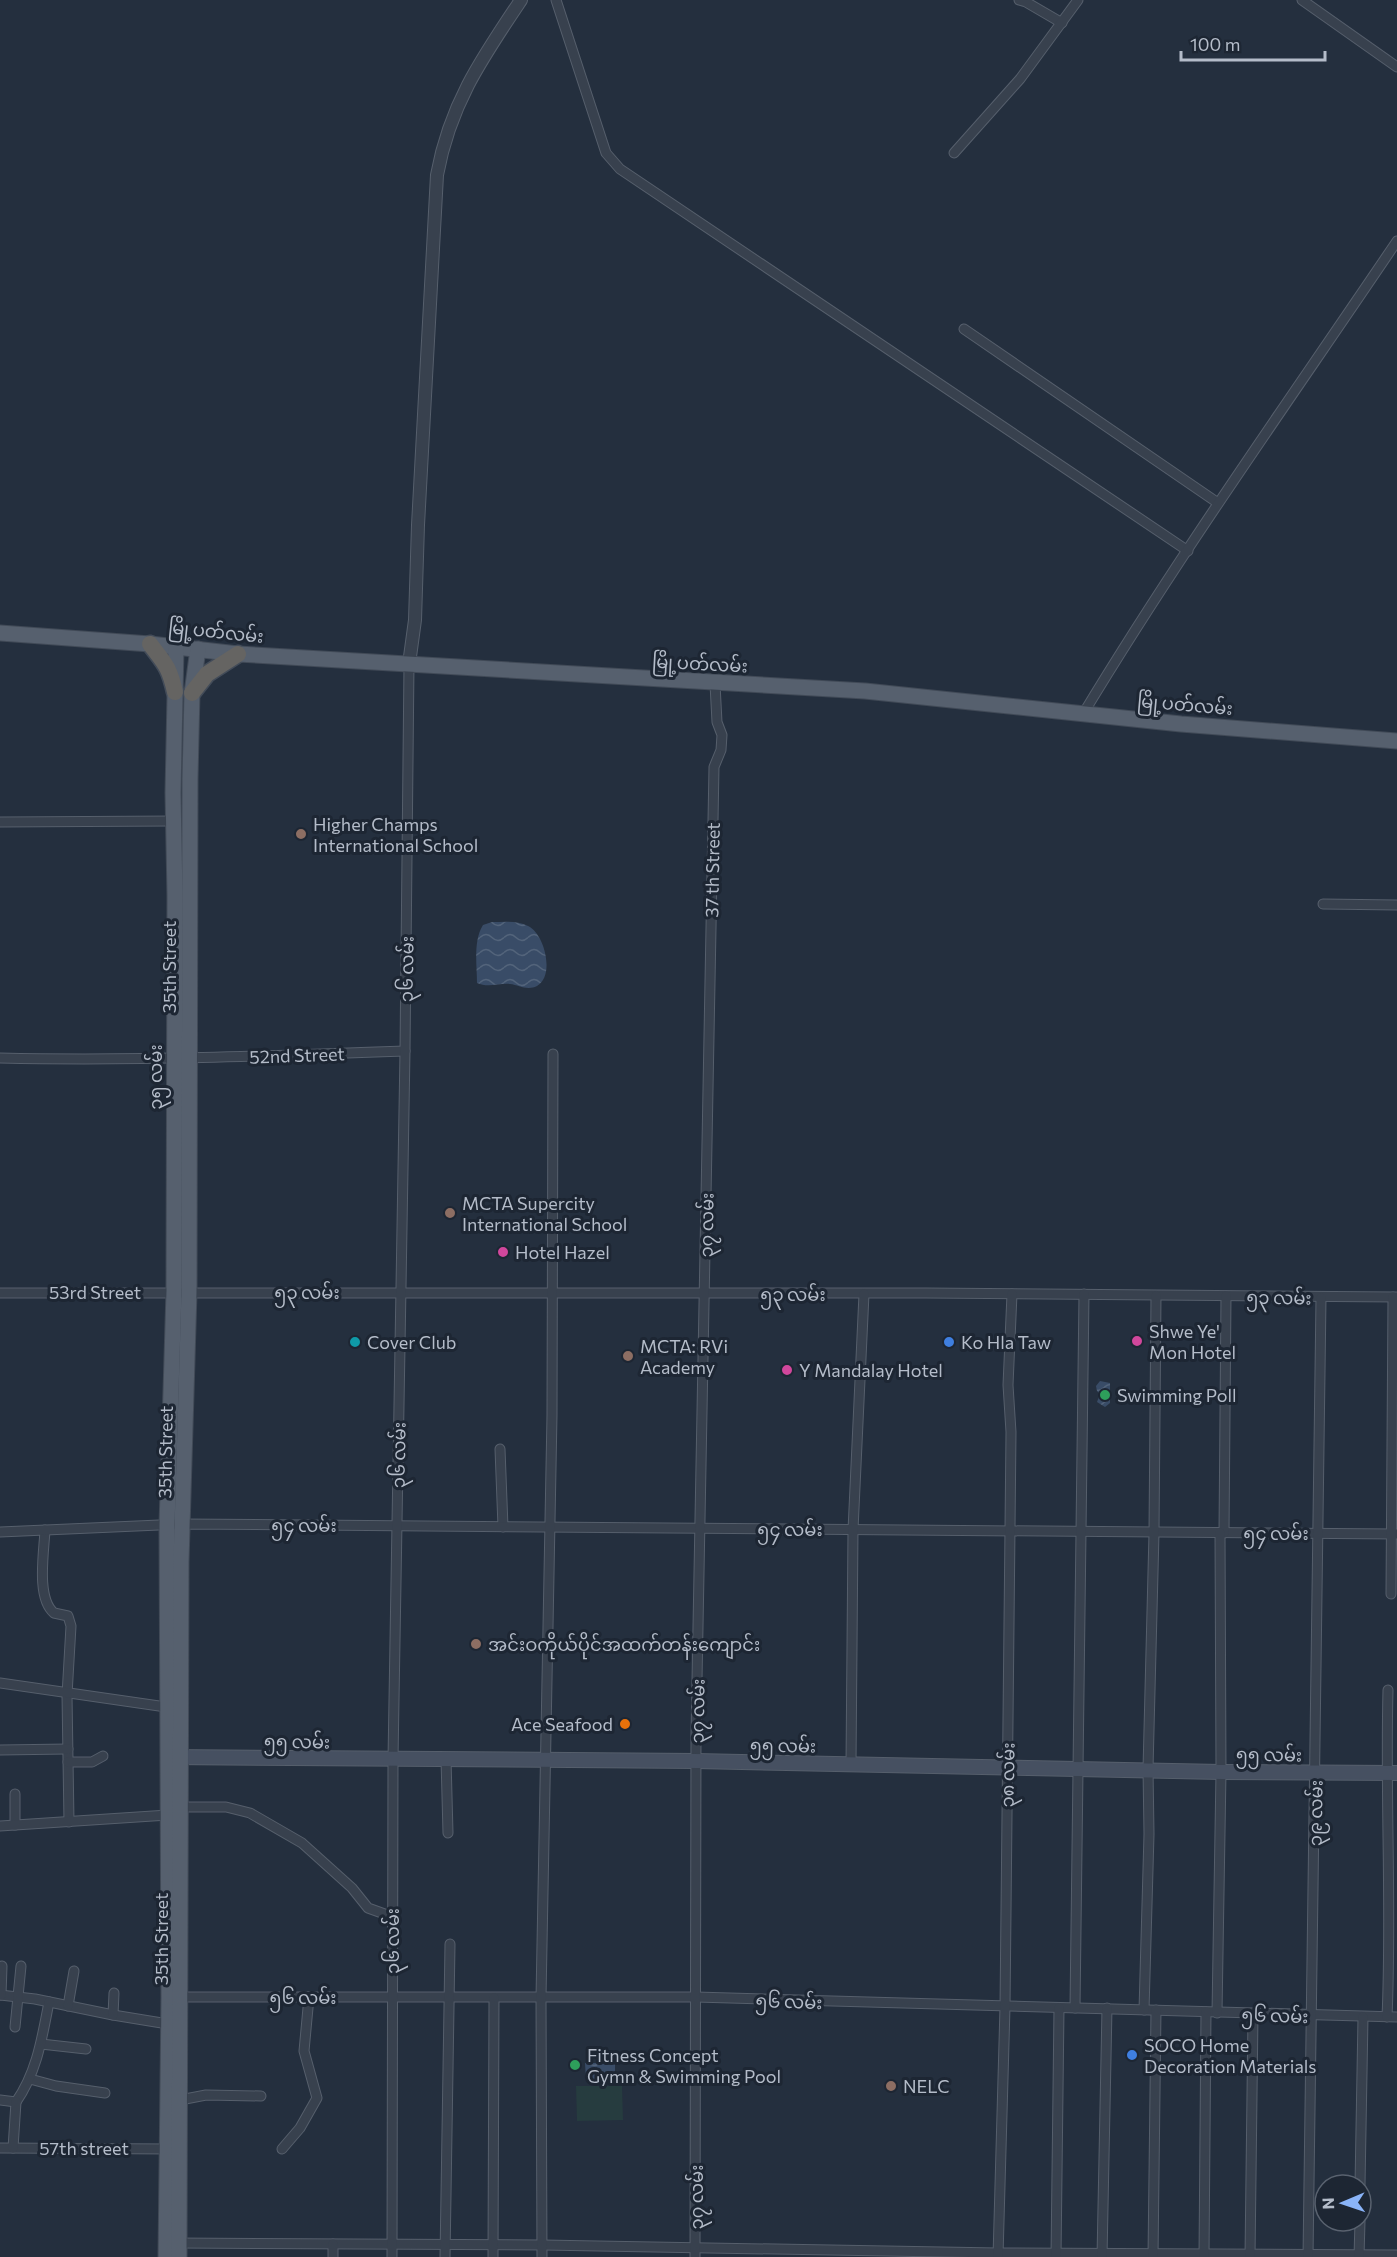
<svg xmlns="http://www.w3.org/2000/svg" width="1397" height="2257" font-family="Commissioner,'Noto Sans Myanmar',sans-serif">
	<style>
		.garden { fill: #263c3f }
		.water { fill: url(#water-waves) }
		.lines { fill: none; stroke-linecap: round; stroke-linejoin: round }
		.minor-casing { stroke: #565f6c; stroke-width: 11 }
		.tertiary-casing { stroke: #565f6c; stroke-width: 14 }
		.secondary-casing { stroke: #565f6c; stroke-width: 16 }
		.primary-casing { stroke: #414a57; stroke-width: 17 }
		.trunk-casing { stroke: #434c59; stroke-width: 19 }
		.minor { stroke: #38414e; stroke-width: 9 }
		.tertiary { stroke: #38414e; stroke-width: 12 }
		.secondary { stroke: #465061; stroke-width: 14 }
		.primary { stroke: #56606e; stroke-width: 15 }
		.trunk { stroke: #656462; stroke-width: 16 }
		.education-dot { fill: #8d6e63; stroke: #1d2633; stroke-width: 2 }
		.hotel-dot { fill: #d1479c; stroke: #1d2633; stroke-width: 2 }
		.culture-dot { fill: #0f9aa8; stroke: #1d2633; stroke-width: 2 }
		.shop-dot { fill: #3f7fe0; stroke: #1d2633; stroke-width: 2 }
		.leisure-dot { fill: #2e9e5b; stroke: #1d2633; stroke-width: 2 }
		.food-dot { fill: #e8710a; stroke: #1d2633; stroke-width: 2 }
		.labels { text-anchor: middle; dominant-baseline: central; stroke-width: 6; stroke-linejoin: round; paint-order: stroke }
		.street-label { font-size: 18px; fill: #b4bcc9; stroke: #1d2633 }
		.poi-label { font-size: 18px; fill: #b4bcc9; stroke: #1d2633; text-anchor: start }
	</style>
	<defs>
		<pattern id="water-waves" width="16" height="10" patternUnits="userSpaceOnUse" patternTransform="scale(1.5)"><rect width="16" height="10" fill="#394c67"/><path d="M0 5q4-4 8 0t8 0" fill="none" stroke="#53647b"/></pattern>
	</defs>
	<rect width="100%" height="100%" fill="#242f3e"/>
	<polygon class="garden" points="576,2086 622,2086 623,2120 577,2121"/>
	<g class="water">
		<path d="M492,922C504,922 517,920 528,926C545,934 555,976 537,986C527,991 519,985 510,984C499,983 488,988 477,983C477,965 473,941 483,925Z"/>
		<polygon points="1100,1381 1110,1383 1110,1403 1105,1407 1097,1402 1100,1394 1097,1391 1096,1386"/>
		<polygon points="585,2063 615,2063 615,2079 586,2079"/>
	</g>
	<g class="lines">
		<g class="minor-casing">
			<g id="minor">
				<polyline points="556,0 606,153 620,169 1188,551"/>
				<polyline points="1019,0 1026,2 1062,23"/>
				<polyline points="1302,0 1397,67"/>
				<polyline points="954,153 1020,79 1078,0"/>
				<polyline points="964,329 1218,503"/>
				<path d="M1083,714C1181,552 1291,398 1397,241"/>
				<polyline points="0,822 173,821"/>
				<polyline points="1323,904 1397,905"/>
				<path d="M0,1058C135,1061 270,1056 405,1051"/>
				<polyline points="0,1293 926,1293 1397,1297"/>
				<polyline points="500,1449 503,1527"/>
				<path d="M45,1530C44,1552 36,1598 54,1613L68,1616L71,1626L67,1695L69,1822"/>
				<polyline points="0,1532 182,1524 1397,1534"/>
				<polyline points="1224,1533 1226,1296"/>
				<polyline points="1391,1594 1393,1297"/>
				<polyline points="0,1683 173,1708"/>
				<polyline points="0,1750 68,1749"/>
				<polyline points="446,1759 448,1833"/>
				<polyline points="68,1762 92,1762 103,1756"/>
				<polyline points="851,1764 853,1530 864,1294"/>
				<polyline points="15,1794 15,1825"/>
				<polyline points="180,1807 226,1807 250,1813 302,1843 352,1888 368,1908 393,1917"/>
				<polyline points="0,1826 168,1815"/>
				<polyline points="0,1995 35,1999 113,2015 168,2024"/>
				<polyline points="1,1995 2,1966"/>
				<polyline points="176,1997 696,1997 1397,2017"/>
				<polyline points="68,2006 74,1971"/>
				<polyline points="1075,2008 1084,1294"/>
				<polyline points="1144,2010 1149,1834 1148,1769 1154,1533 1156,1296"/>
				<polyline points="1217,2013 1221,1772 1220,1533"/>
				<polyline points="113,2015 114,1993"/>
				<path d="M1387,2017C1392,1908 1385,1799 1388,1690"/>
				<polyline points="15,2027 21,1966"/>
				<polyline points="41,2044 86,2049"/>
				<polyline points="30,2079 56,2086 105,2093"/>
				<path d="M0,2100L16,2102C37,2072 42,2038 49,2002"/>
				<polyline points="180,2100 206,2095 261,2096"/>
				<polyline points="0,2148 172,2149"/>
				<polyline points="13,2148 16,2102"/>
				<polyline points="282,2149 300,2128 317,2098 304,2051 309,1997"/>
				<polyline points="1360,2185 1363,2017"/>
				<polyline points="175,2243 543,2245 998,2253 1397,2255"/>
				<polyline points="333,2257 333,2244"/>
				<polyline points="392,2257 393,1759 405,1051 409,664"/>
				<polyline points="445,2257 450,1944"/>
				<polyline points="493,2257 494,1998"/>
				<polyline points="542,2257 541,1998 552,1415 553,1054"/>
				<polyline points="695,2257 696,1734 714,767 721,750 722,735 717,722 715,684"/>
				<polyline points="998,2257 1005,2007 1011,1432 1008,1385 1012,1294"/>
				<polyline points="1056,2257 1059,2008"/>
				<polyline points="1102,2257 1107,2008"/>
				<polyline points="1153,2257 1156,2010"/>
				<polyline points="1204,2257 1206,2012"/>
				<polyline points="1250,2257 1253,2014"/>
				<path d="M1308,2257C1314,1937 1315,1618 1321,1298"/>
				<polyline points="1359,2257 1360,2221"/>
			</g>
		</g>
		<g class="tertiary-casing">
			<path id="tertiary" d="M409,664L415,620L418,525L437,175C450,104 482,58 521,0"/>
		</g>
		<g class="secondary-casing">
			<polyline id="secondary" points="169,1757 696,1761 1221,1772 1397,1773"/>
		</g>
		<g class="primary-casing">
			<g id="primary">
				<polyline points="0,633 150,644 238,654 865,691 1181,724 1397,741"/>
				<polyline points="166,2257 169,1997 167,1525 174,1291 175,896 173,793 176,647"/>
				<polyline points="179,2257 181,1562 189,1292 190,779 192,693 198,649"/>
			</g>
		</g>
		<g class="trunk-casing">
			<g id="trunk">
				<path d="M150,644C165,664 169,666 175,692"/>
				<polyline points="192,693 207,674 238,654"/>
			</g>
		</g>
		<use href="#minor" class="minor"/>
		<use href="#tertiary" class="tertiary"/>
		<use href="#secondary" class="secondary"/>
		<use href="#primary" class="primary"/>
		<use href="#trunk" class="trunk"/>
	</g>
	<g class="education-dot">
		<circle cx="301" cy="834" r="6"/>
		<circle cx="450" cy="1213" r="6"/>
		<circle cx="628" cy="1356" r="6"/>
		<circle cx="476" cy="1644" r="6"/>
		<circle cx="891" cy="2086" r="6"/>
	</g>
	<g class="hotel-dot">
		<circle cx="503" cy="1252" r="6"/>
		<circle cx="1137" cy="1341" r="6"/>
		<circle cx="787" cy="1370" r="6"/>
	</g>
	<circle class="culture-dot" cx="355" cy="1342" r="6"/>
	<g class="shop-dot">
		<circle cx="949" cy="1342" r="6"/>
		<circle cx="1132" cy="2055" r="6"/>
	</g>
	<g class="leisure-dot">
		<circle cx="1105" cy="1395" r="6"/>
		<circle cx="575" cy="2065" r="6"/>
	</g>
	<circle class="food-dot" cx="625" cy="1724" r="6"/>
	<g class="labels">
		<g class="street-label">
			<text transform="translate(216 631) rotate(6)">မြို့ပတ်လမ်း</text>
			<text transform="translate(700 663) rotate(3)">မြို့ပတ်လမ်း</text>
			<text transform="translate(1185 704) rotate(5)">မြို့ပတ်လမ်း</text>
			<text transform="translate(712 870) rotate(-89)">37 th Street</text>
			<text transform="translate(169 967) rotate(-90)">35th Street</text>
			<text transform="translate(406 969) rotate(-89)">၃၆ လမ်း</text>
			<text transform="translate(297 1055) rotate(-2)">52nd Street</text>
			<text transform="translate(155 1077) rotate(-90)">၃၅ လမ်း</text>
			<text transform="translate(706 1225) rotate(-89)">၃၇ လမ်း</text>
			<text x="95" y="1292">53rd Street</text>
			<text x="307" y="1292">၅၃ လမ်း</text>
			<text x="793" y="1294">၅၃ လမ်း</text>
			<text transform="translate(1279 1297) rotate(1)">၅၃ လမ်း</text>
			<text transform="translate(165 1452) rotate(-89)">35th Street</text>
			<text transform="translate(398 1455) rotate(-89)">၃၆ လမ်း</text>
			<text x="304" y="1525">၅၄ လမ်း</text>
			<text x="790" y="1529">၅၄ လမ်း</text>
			<text x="1276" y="1533">၅၄ လမ်း</text>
			<text transform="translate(697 1711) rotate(-89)">၃၇ လမ်း</text>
			<text transform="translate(297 1741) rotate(1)">၅၅ လမ်း</text>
			<text transform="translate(783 1745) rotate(1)">၅၅ လမ်း</text>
			<text transform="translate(1269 1754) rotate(1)">၅၅ လမ်း</text>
			<text transform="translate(1007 1775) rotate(-89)">၃၈ လမ်း</text>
			<text transform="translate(1315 1813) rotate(-89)">၃၉ လမ်း</text>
			<text transform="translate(161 1939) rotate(-90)">35th Street</text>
			<text transform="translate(392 1941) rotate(-90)">၃၆ လမ်း</text>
			<text x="303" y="1997">၅၆ လမ်း</text>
			<text transform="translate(789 2001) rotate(2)">၅၆ လမ်း</text>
			<text transform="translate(1275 2015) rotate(2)">၅၆ လမ်း</text>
			<text x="84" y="2148">57th street</text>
			<text transform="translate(696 2197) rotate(-90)">၃၇ လမ်း</text>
		</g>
		<g class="poi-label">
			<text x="313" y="824">Higher Champs<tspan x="313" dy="21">International School</tspan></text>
			<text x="462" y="1203">MCTA Supercity<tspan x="462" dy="21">International School</tspan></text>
			<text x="515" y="1252">Hotel Hazel</text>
			<text x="1149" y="1331">Shwe Ye'<tspan x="1149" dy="21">Mon Hotel</tspan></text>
			<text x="367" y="1342">Cover Club</text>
			<text x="961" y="1342">Ko Hla Taw</text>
			<text x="640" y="1346">MCTA: RVi<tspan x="640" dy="21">Academy</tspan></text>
			<text x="799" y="1370">Y Mandalay Hotel</text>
			<text x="1117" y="1395">Swimming Poll</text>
			<text x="488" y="1644">အင်းဝကိုယ်ပိုင်အထက်တန်းကျောင်း</text>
			<text x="613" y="1724" text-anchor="end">Ace Seafood</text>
			<text x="1144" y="2045">SOCO Home<tspan x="1144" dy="21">Decoration Materials</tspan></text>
			<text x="587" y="2055">Fitness Concept<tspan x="587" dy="21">Gymn &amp; Swimming Pool</tspan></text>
			<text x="903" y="2086">NELC</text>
		</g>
	</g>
	<g transform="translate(1343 2203) rotate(268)"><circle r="28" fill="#1d2633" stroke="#59626f" stroke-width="1.5"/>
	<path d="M0-4.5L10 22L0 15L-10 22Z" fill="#8ab4f8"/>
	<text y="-9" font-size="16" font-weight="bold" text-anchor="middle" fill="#b4bcc9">N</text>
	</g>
	<path d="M1181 51v9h144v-9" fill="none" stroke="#b4bcc9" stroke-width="3"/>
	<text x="1190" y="51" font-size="18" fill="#b4bcc9" stroke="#1d2633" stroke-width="4.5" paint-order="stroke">100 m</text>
</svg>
